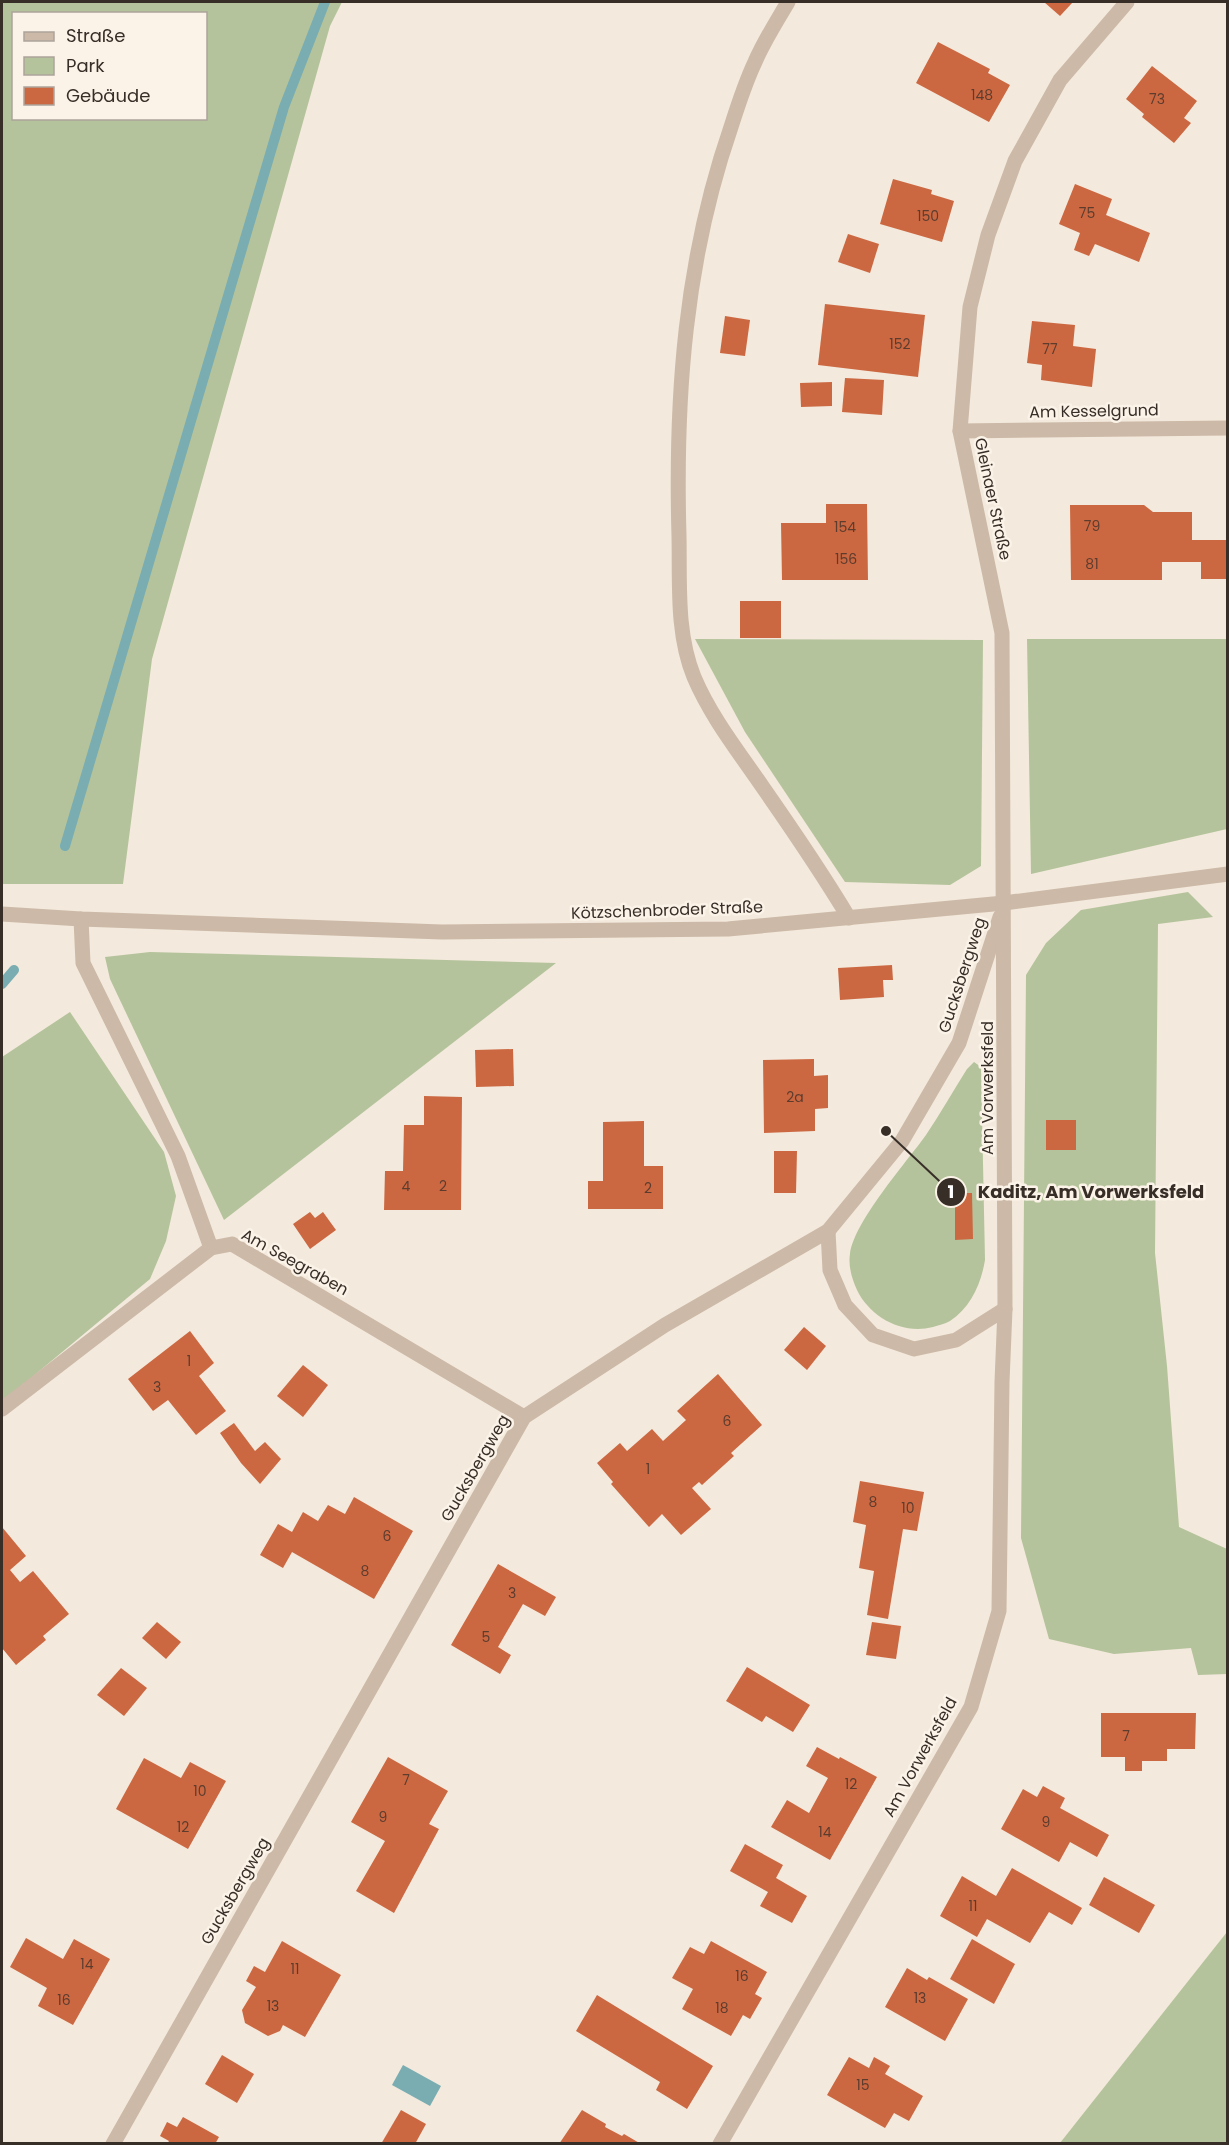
<svg xmlns="http://www.w3.org/2000/svg" width="1229" height="2145" font-family="Poppins,sans-serif">
	<style>
		.green { fill: #b4c39b; fill-rule: evenodd }
		.water { fill: #79adb2 }
		.lines { fill: none; stroke-linecap: round; stroke-linejoin: round }
		.stream { stroke: #79adb2; stroke-width: 10 }
		.building { fill: #cc6841 }
		.minor { stroke: #ccb9a7; stroke-width: 15 }
		.labels { text-anchor: middle; dominant-baseline: central; stroke-width: 5; stroke-linejoin: round; paint-order: stroke }
		.number-label { font-size: 14px; fill: #5d3c2e }
		.street-label { font-size: 16px; fill: #382e28; stroke: #fbf3e8 }
		.leader { fill: none; stroke: #382e28; stroke-width: 2 }
		.callout-dot { fill: #382e28; stroke: #fbf3e8; stroke-width: 2 }
		.mark-label { font-size: 18px; text-anchor: middle; font-weight: bold; fill: #fff }
		.callout-label { font-size: 18px; text-anchor: middle; font-weight: bold; fill: #382e28; stroke: #fbf3e8; stroke-width: 5; stroke-linejoin: round; paint-order: stroke }
	</style>
	<rect width="100%" height="100%" fill="#f3e9dc"/>
	<g class="green">
		<path d="M2,2H342L330,26L152,659L123,884H2ZM14,14H206V118H14Z"/>
		<polygon points="695,639 983,640 981,866 950,885 845,882 745,732"/>
		<polygon points="1027,639 1227,639 1227,829 1031,874"/>
		<polygon points="1188,892 1213,917 1158,924 1155,1253 1167,1366 1179,1527 1227,1549 1227,1674 1198,1675 1191,1648 1114,1654 1049,1639 1021,1538 1026,975 1046,943 1081,910"/>
		<polygon points="150,952 556,963 224,1220 110,979 105,957"/>
		<polygon points="70,1012 164,1152 176,1196 166,1241 150,1279 2,1402 2,1057"/>
		<path d="M974,1062L981,1067L985,1260C981,1284 971,1307 950,1321C945,1324 938,1325 933,1327C902,1335 870,1317 857,1290C852,1279 848,1266 850,1254C854,1222 905,1164 926,1135C940,1114 953,1091 967,1069Z"/>
		<polygon points="1227,1932 1227,2143 1060,2143"/>
	</g>
	<polygon class="water" points="403,2065 441,2086 430,2106 392,2085"/>
	<g class="lines">
		<g class="stream">
			<polyline points="65,846 284,107 325,2"/>
			<polyline points="2,984 14,970"/>
		</g>
	</g>
	<g class="building">
		<polygon points="1044,2 1073,2 1060,16"/>
		<polygon points="938,42 990,69 988,73 1010,85 989,122 916,83"/>
		<polygon points="1152,66 1197,101 1184,118 1191,123 1174,143 1142,117 1144,114 1126,99"/>
		<polygon points="893,179 932,190 931,194 954,201 942,242 880,224"/>
		<polygon points="1075,184 1112,199 1106,215 1150,233 1139,262 1095,244 1089,256 1074,250 1080,233 1059,224"/>
		<polygon points="848,234 879,244 870,273 838,262"/>
		<polygon points="825,304 925,315 918,377 818,365"/>
		<polygon points="725,316 750,320 745,356 720,353"/>
		<polygon points="1032,321 1075,325 1073,346 1096,349 1092,387 1041,380 1042,365 1027,363"/>
		<polygon points="845,378 884,380 882,415 842,412"/>
		<polygon points="832,382 832,406 801,407 800,383"/>
		<polygon points="826,504 867,504 868,580 782,580 781,523 826,523"/>
		<polygon points="1070,505 1144,505 1153,512 1192,512 1192,540 1228,540 1228,579 1201,579 1201,562 1162,562 1162,580 1071,580"/>
		<rect x="740" y="601" width="41" height="37"/>
		<polygon points="892,965 893,980 883,980 884,997 840,1000 838,968"/>
		<polygon points="513,1049 514,1086 476,1087 475,1050"/>
		<polygon points="814,1059 814,1076 828,1075 828,1108 815,1109 815,1131 764,1133 763,1060"/>
		<polygon points="424,1096 462,1097 461,1210 384,1210 385,1171 403,1171 404,1125 424,1125"/>
		<rect x="1046" y="1120" width="30" height="30"/>
		<polygon points="644,1121 644,1166 663,1166 663,1209 588,1209 588,1181 603,1181 603,1122"/>
		<polygon points="774,1151 797,1151 796,1193 774,1193"/>
		<polygon points="955,1193 972,1193 973,1239 955,1240"/>
		<polygon points="310,1212 315,1218 323,1212 336,1230 310,1249 293,1224"/>
		<polygon points="804,1327 826,1346 807,1370 784,1350"/>
		<polygon points="190,1331 214,1363 199,1376 226,1411 196,1435 168,1400 153,1411 128,1379"/>
		<polygon points="303,1365 328,1385 303,1417 277,1396"/>
		<polygon points="718,1374 762,1425 731,1453 734,1456 702,1485 699,1482 692,1488 711,1509 681,1535 662,1514 649,1527 611,1484 613,1482 597,1463 620,1443 627,1451 652,1429 663,1441 686,1420 677,1411"/>
		<polygon points="234,1423 255,1451 265,1442 281,1459 260,1484 241,1463 220,1433"/>
		<polygon points="860,1481 924,1492 917,1531 903,1529 888,1619 867,1615 874,1571 859,1568 866,1525 853,1522"/>
		<polygon points="354,1497 413,1531 374,1599 292,1552 283,1568 260,1555 278,1524 292,1532 303,1512 318,1521 328,1505 345,1514"/>
		<polygon points="2,1527 26,1556 10,1570 20,1582 33,1571 69,1614 43,1636 46,1640 16,1665 2,1648"/>
		<polygon points="498,1564 556,1597 545,1616 523,1604 498,1647 511,1655 500,1674 451,1645"/>
		<polygon points="157,1622 181,1642 166,1659 142,1638"/>
		<polygon points="872,1622 901,1626 896,1659 866,1655"/>
		<polygon points="747,1667 810,1705 793,1732 766,1716 762,1722 726,1701"/>
		<polygon points="121,1668 147,1688 124,1716 97,1695"/>
		<polygon points="1101,1713 1196,1713 1195,1749 1167,1749 1167,1761 1142,1761 1142,1771 1125,1771 1125,1757 1101,1757"/>
		<polygon points="817,1747 839,1759 840,1757 877,1777 830,1860 771,1827 787,1800 809,1813 828,1778 806,1766"/>
		<polygon points="388,1757 448,1791 429,1824 439,1829 394,1913 356,1891 385,1841 351,1822"/>
		<polygon points="144,1758 181,1778 190,1762 226,1781 188,1849 116,1809"/>
		<polygon points="1043,1786 1065,1798 1060,1808 1109,1835 1097,1857 1070,1842 1059,1862 1001,1829 1023,1789 1037,1797"/>
		<polygon points="745,1844 783,1865 776,1878 807,1896 792,1923 760,1906 768,1892 730,1871"/>
		<polygon points="1012,1868 1082,1908 1072,1925 1049,1912 1030,1943 987,1919 977,1937 940,1916 962,1876 996,1896"/>
		<polygon points="1104,1877 1155,1905 1139,1933 1089,1905"/>
		<polygon points="26,1938 63,1959 74,1939 110,1959 73,2025 38,2006 47,1988 10,1967"/>
		<polygon points="972,1939 1015,1964 994,2004 950,1979"/>
		<polygon points="282,1941 341,1975 305,2037 283,2025 280,2031 268,2036 245,2023 242,2010 256,1987 246,1981 254,1966 265,1972"/>
		<polygon points="711,1941 767,1972 755,1994 762,1998 750,2019 743,2015 731,2036 682,2009 693,1989 672,1978 690,1947 704,1954"/>
		<polygon points="907,1968 927,1980 929,1977 968,1999 945,2041 885,2007"/>
		<polygon points="597,1995 713,2066 687,2109 656,2090 660,2082 576,2031"/>
		<polygon points="222,2055 254,2074 237,2103 205,2084"/>
		<polygon points="849,2057 869,2068 874,2057 890,2066 885,2074 923,2096 909,2121 894,2113 885,2128 827,2095"/>
		<polygon points="401,2110 426,2124 415,2144 381,2144"/>
		<polygon points="582,2110 606,2124 605,2127 622,2136 624,2134 641,2144 559,2144"/>
		<polygon points="183,2117 219,2137 215,2144 167,2144 169,2141 160,2136 167,2122 177,2127"/>
	</g>
	<g class="lines">
		<g class="minor">
			<path d="M788,2C777,21 764,41 755,62C745,83 738,105 731,127C685,260 675,396 679,536C680,583 676,633 694,677C711,717 738,751 762,786C792,829 822,873 849,918"/>
			<polyline points="960,431 1228,428"/>
			<polyline points="2,914 81,919 442,932 728,929 1004,903 1228,874"/>
			<polyline points="81,919 83,963 178,1156 211,1248"/>
			<polyline points="828,1231 830,1270 845,1305 873,1335 914,1349 956,1340 1005,1309"/>
			<polyline points="2,1409 211,1248 232,1244 524,1417"/>
			<polyline points="113,2144 524,1417 665,1325 828,1231 902,1141 959,1043 1000,917"/>
			<polyline points="720,2144 971,1707 999,1611 1002,1382 1005,1309 1002,633 960,431 970,307 988,235 1015,161 1060,80 1127,2"/>
		</g>
	</g>
	<g class="labels">
		<g class="number-label">
			<text x="982" y="95">148</text>
			<text x="1157" y="99">73</text>
			<text x="1087" y="213">75</text>
			<text x="928" y="216">150</text>
			<text x="900" y="344">152</text>
			<text x="1050" y="349">77</text>
			<text x="1092" y="526">79</text>
			<text x="845" y="527">154</text>
			<text x="846" y="559">156</text>
			<text x="1092" y="564">81</text>
			<text x="795" y="1097">2a</text>
			<text x="406" y="1186">4</text>
			<text x="443" y="1186">2</text>
			<text x="648" y="1188">2</text>
			<text x="189" y="1361">1</text>
			<text x="157" y="1387">3</text>
			<text x="727" y="1421">6</text>
			<text x="648" y="1469">1</text>
			<text x="873" y="1502">8</text>
			<text x="908" y="1508">10</text>
			<text x="387" y="1536">6</text>
			<text x="365" y="1571">8</text>
			<text x="512" y="1593">3</text>
			<text x="486" y="1637">5</text>
			<text x="1126" y="1736">7</text>
			<text x="406" y="1780">7</text>
			<text x="851" y="1784">12</text>
			<text x="200" y="1791">10</text>
			<text x="383" y="1817">9</text>
			<text x="1046" y="1822">9</text>
			<text x="183" y="1827">12</text>
			<text x="825" y="1832">14</text>
			<text x="973" y="1906">11</text>
			<text x="87" y="1964">14</text>
			<text x="295" y="1969">11</text>
			<text x="742" y="1976">16</text>
			<text x="920" y="1998">13</text>
			<text x="64" y="2000">16</text>
			<text x="273" y="2006">13</text>
			<text x="722" y="2008">18</text>
			<text x="863" y="2085">15</text>
		</g>
		<g class="street-label">
			<text transform="translate(1094 411) rotate(-1)">Am Kesselgrund</text>
			<text transform="translate(993 499) rotate(78)">Gleinaer Straße</text>
			<text transform="translate(667 910) rotate(-2)">Kötzschenbroder Straße</text>
			<text transform="translate(962 975) rotate(-72)">Gucksbergweg</text>
			<text transform="translate(987 1088) rotate(-90)">Am Vorwerksfeld</text>
			<text transform="translate(295 1262) rotate(29)">Am Seegraben</text>
			<text transform="translate(475 1468) rotate(-60)">Gucksbergweg</text>
			<text transform="translate(920 1757) rotate(-61)">Am Vorwerksfeld</text>
			<text transform="translate(235 1891) rotate(-60)">Gucksbergweg</text>
		</g>
	</g>
	<path class="leader" d="M886 1131L951 1192"/>
	<g class="callout-dot">
		<circle cx="886" cy="1131" r="6"/>
		<circle cx="951" cy="1192" r="15"/>
	</g>
	<g class="mark-label">
		<text x="951" y="1198">1</text>
	</g>
	<g class="callout-label">
		<text x="1091" y="1198">Kaditz, Am Vorwerksfeld</text>
	</g>
	<rect width="1229" height="2145" fill="none" stroke="#382e28" stroke-width="6"/>
	<rect x="12" y="12" width="195" height="108" fill="#fbf3e8" stroke="#ada49b" stroke-width="1.5"/>
	<rect x="24" y="32" width="30" height="9" fill="#ccb9a7" stroke="#ada49b" stroke-width="1.5"/>
	<text x="66" y="42" font-size="18" fill="#382e28">Straße</text>
	<rect x="24" y="57" width="30" height="18" fill="#b4c39b" stroke="#ada49b" stroke-width="1.5"/>
	<text x="66" y="72" font-size="18" fill="#382e28">Park</text>
	<rect x="24" y="87" width="30" height="18" fill="#cc6841" stroke="#ada49b" stroke-width="1.5"/>
	<text x="66" y="102" font-size="18" fill="#382e28">Gebäude</text>
</svg>
